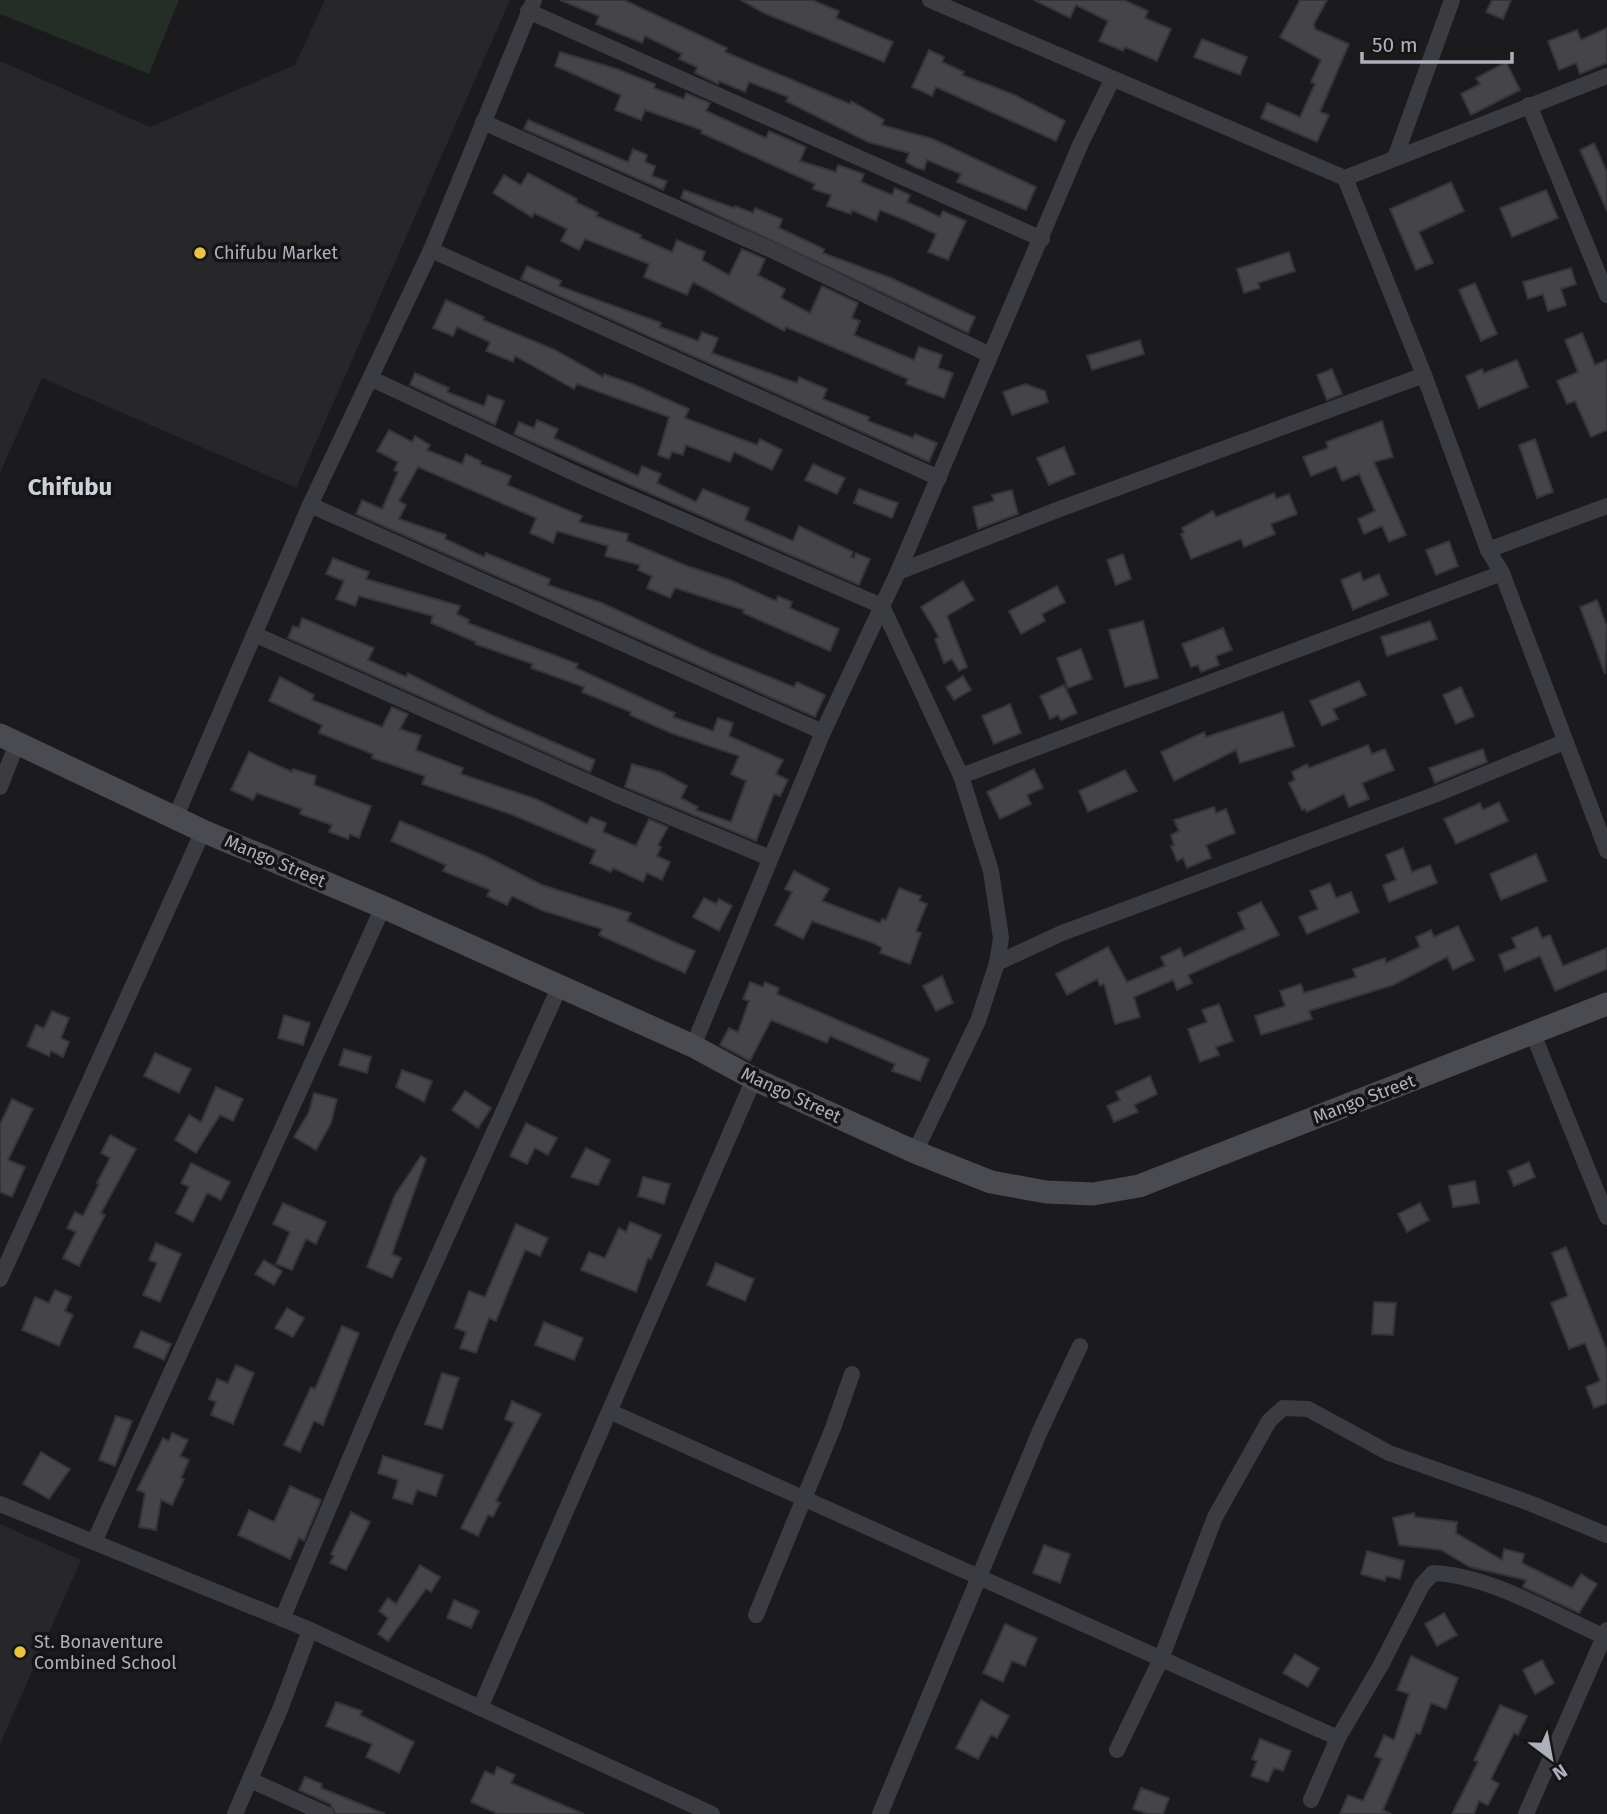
<svg xmlns="http://www.w3.org/2000/svg" width="1607" height="1814" font-family="'Fira Sans',sans-serif">
	<style>
		.built { fill: #272629 }
		.green { fill: #242d26 }
		.building { fill: #454549; stroke: #353438; stroke-width: 2 }
		.lines { fill: none; stroke-linecap: round; stroke-linejoin: round }
		.street { stroke: #3b3c41; stroke-width: 16 }
		.secondary { stroke: #4a4b51; stroke-width: 23 }
		.poi-dot { fill: #ebc344; stroke: #151518; stroke-width: 2.5 }
		.labels { text-anchor: middle; dominant-baseline: central; stroke-width: 7; stroke-linejoin: round; paint-order: stroke }
		.poi-label { font-size: 18px; fill: #adb0bb; stroke: #151518; text-anchor: start }
		.street-label { font-size: 18px; fill: #adb0bb; stroke: #151518 }
		.district-label { font-size: 24px; font-weight: bold; fill: #ced0d7; stroke: #151518 }
	</style>
	<rect width="100%" height="100%" fill="#1b1a1c"/>
	<g class="built">
		<polygon points="325,0 510,0 296,488 42,378 0,473 0,61 150,127 295,65"/>
		<polygon points="0,1524 81,1560 0,1744"/>
	</g>
	<polygon class="green" points="0,0 179,0 149,74 0,14"/>
	<g class="building">
		<polygon points="560,0 624,0 727,48 725,52 850,104 851,101 884,120 882,125 933,139 1036,187 1026,210 957,182 961,174 927,160 924,170 915,167 906,162 909,153 868,142 786,101 788,97 749,82 745,92 719,81 718,84 695,73 697,67 679,59 682,54 645,36 642,43 596,24 599,16"/>
		<polygon points="741,0 812,0 839,11 836,18 893,42 884,62 764,13"/>
		<polygon points="1034,0 1124,0 1148,11 1145,18 1171,29 1157,61 1125,47 1123,51 1099,41 1108,21 1076,5 1070,18"/>
		<polygon points="1300,0 1327,0 1314,24 1315,29 1349,44 1320,112 1329,115 1317,142 1261,118 1267,103 1300,117 1315,84 1311,82 1321,60 1280,37"/>
		<polygon points="1492,0 1511,0 1503,19 1486,12"/>
		<polygon points="1607,28 1607,63 1580,74 1576,63 1559,70 1548,41 1577,30 1581,40"/>
		<polygon points="1202,39 1247,57 1240,75 1194,57"/>
		<polygon points="929,50 944,57 942,62 964,72 962,75 1015,95 1065,121 1056,141 936,87 932,96 912,87"/>
		<polygon points="560,52 617,69 655,84 654,88 684,99 686,93 710,103 706,111 766,138 769,131 806,147 800,161 836,172 838,165 864,174 861,182 892,195 895,188 910,195 907,202 940,217 943,211 966,221 948,260 928,252 936,234 903,219 880,210 876,221 852,210 851,214 827,206 831,195 813,189 815,184 701,133 702,130 645,110 641,120 615,110 621,95 555,66"/>
		<polygon points="1506,62 1520,90 1471,115 1461,94 1480,84 1476,78"/>
		<polygon points="528,120 628,162 633,149 647,155 645,162 655,166 652,176 667,181 663,190 524,129"/>
		<polygon points="1594,143 1607,172 1607,211 1580,150"/>
		<polygon points="528,173 577,199 576,202 598,213 596,216 641,235 640,238 672,252 677,240 705,252 702,260 729,275 742,249 765,259 758,275 785,289 781,298 810,313 822,286 858,303 852,318 860,321 854,335 914,360 919,347 942,355 938,368 953,373 944,398 906,384 908,379 786,327 784,331 693,282 687,295 644,277 649,264 585,239 579,250 561,241 567,229 534,213 532,217 493,193 504,175 521,185"/>
		<polygon points="1451,182 1464,211 1419,232 1433,263 1416,270 1390,209"/>
		<polygon points="684,190 734,208 735,206 753,213 755,208 782,219 779,228 824,249 823,253 891,278 975,317 968,333 681,198"/>
		<polygon points="1546,190 1558,218 1512,237 1500,208"/>
		<polygon points="1289,252 1295,271 1258,283 1260,288 1244,293 1237,269"/>
		<polygon points="527,266 561,281 559,286 661,323 660,327 698,341 702,332 718,338 712,353 797,383 799,377 827,389 823,399 869,417 868,421 913,438 915,434 937,443 929,462 521,279"/>
		<polygon points="1571,268 1576,284 1561,289 1566,305 1548,311 1543,294 1528,299 1523,282"/>
		<polygon points="1475,283 1497,334 1481,341 1459,290"/>
		<polygon points="446,300 484,317 483,320 555,350 603,377 604,374 635,385 689,409 685,418 757,445 760,439 782,450 772,470 734,452 730,462 686,445 683,455 672,452 669,459 658,455 669,417 577,384 574,389 515,356 513,362 486,351 490,342 457,327 453,336 433,328"/>
		<polygon points="1582,333 1595,365 1607,360 1607,430 1591,437 1575,401 1567,404 1557,381 1578,372 1565,340"/>
		<polygon points="1140,340 1144,354 1092,370 1087,356"/>
		<polygon points="1517,360 1528,387 1479,408 1466,376 1482,369 1484,373"/>
		<polygon points="1332,369 1342,394 1327,400 1317,375"/>
		<polygon points="415,373 449,388 447,392 484,406 488,395 504,401 495,425 410,385"/>
		<polygon points="1025,384 1045,391 1048,402 1012,415 1003,392"/>
		<polygon points="537,420 558,429 554,438 638,476 642,466 661,474 657,483 696,502 703,489 749,508 745,520 793,541 799,526 853,552 851,557 854,558 856,553 870,559 859,585 514,434 519,422 534,428"/>
		<polygon points="1382,421 1393,457 1374,462 1406,535 1389,542 1382,526 1364,534 1358,519 1375,511 1359,474 1342,481 1336,466 1311,476 1303,457 1328,448 1326,442"/>
		<polygon points="389,430 412,442 415,436 430,445 427,450 462,464 466,454 481,461 480,464 511,476 507,485 582,516 579,522 628,534 627,541 687,566 730,580 776,601 778,596 792,602 790,608 839,629 830,651 743,613 744,610 675,588 670,598 647,588 652,576 638,570 640,565 605,556 608,546 557,531 553,543 530,533 536,518 418,467 399,501 406,505 399,519 446,535 445,539 484,557 486,553 550,579 548,585 602,603 710,653 794,687 797,682 825,695 815,717 356,514 362,500 382,509 398,472 394,470 398,462 377,451"/>
		<polygon points="1535,439 1553,492 1537,498 1519,445"/>
		<polygon points="1064,447 1075,474 1049,485 1037,458"/>
		<polygon points="813,464 845,478 837,494 805,480"/>
		<polygon points="859,489 898,503 892,518 854,503"/>
		<polygon points="1012,490 1018,514 978,529 973,507 994,501 992,495"/>
		<polygon points="1274,493 1276,499 1289,494 1297,514 1271,524 1275,534 1244,547 1241,539 1191,559 1181,534 1184,533 1182,528 1213,511 1216,517"/>
		<polygon points="1449,541 1458,566 1436,575 1426,550"/>
		<polygon points="1123,554 1131,579 1116,585 1107,560"/>
		<polygon points="333,558 369,572 366,579 460,606 457,614 469,620 468,623 578,664 576,668 675,713 673,717 713,731 718,718 733,723 729,736 783,760 776,774 788,780 780,796 774,794 756,841 625,787 632,764 661,772 687,786 681,798 698,807 696,810 731,822 746,781 731,774 739,756 671,733 630,715 631,712 582,692 584,687 531,668 533,664 475,644 476,642 431,623 433,616 359,596 355,606 336,599 344,581 326,574"/>
		<polygon points="1360,572 1363,581 1379,574 1388,595 1353,610 1341,580"/>
		<polygon points="963,581 974,600 947,616 967,667 959,671 952,659 944,663 935,639 939,637 921,607"/>
		<polygon points="1057,586 1065,602 1042,614 1045,621 1021,634 1009,611"/>
		<polygon points="1597,600 1607,627 1605,674 1580,607"/>
		<polygon points="302,618 374,648 368,660 406,677 408,673 491,715 595,760 590,772 288,638 293,626 299,628"/>
		<polygon points="1143,621 1158,678 1125,687 1109,630"/>
		<polygon points="1430,621 1437,639 1387,656 1381,637"/>
		<polygon points="1223,628 1232,650 1216,656 1219,665 1201,672 1198,665 1191,667 1182,644"/>
		<polygon points="1081,649 1092,679 1068,688 1057,658"/>
		<polygon points="963,676 971,690 954,700 946,687"/>
		<polygon points="280,677 314,695 312,700 382,727 392,707 408,714 400,729 421,736 416,750 463,768 461,774 536,799 587,824 591,817 606,823 603,832 636,846 649,819 668,827 658,845 661,847 657,856 670,862 662,880 647,873 643,882 613,868 611,872 590,863 596,850 513,815 422,784 425,776 372,758 373,754 319,733 322,725 269,701"/>
		<polygon points="1359,681 1366,695 1333,709 1338,719 1322,726 1310,701"/>
		<polygon points="1064,685 1077,713 1061,720 1058,715 1050,719 1040,696"/>
		<polygon points="1461,687 1474,716 1456,724 1443,695"/>
		<polygon points="1010,704 1021,733 994,744 982,716"/>
		<polygon points="1283,712 1294,746 1240,763 1236,750 1174,781 1161,752 1204,732 1206,737"/>
		<polygon points="1368,745 1372,754 1385,749 1394,770 1362,783 1369,799 1349,807 1344,794 1307,812 1305,809 1302,810 1289,783 1295,780 1292,772 1307,764 1309,768"/>
		<polygon points="1483,749 1487,762 1435,783 1429,768"/>
		<polygon points="249,752 292,772 293,769 316,776 314,785 371,806 359,838 350,834 348,839 329,832 332,825 300,814 302,809 257,793 253,800 231,790"/>
		<polygon points="1034,769 1043,788 1027,795 1031,804 1000,819 987,792"/>
		<polygon points="1125,770 1137,791 1088,812 1079,791"/>
		<polygon points="1499,802 1508,821 1456,844 1444,819 1480,803 1483,810"/>
		<polygon points="1214,807 1216,813 1226,809 1235,833 1206,845 1211,858 1187,868 1183,858 1177,861 1171,846 1174,845 1171,835 1179,831 1174,820"/>
		<polygon points="400,821 485,856 542,885 631,913 627,921 695,951 685,973 599,935 602,929 541,910 512,896 507,905 487,896 490,890 443,871 446,865 391,841"/>
		<polygon points="1403,848 1412,872 1430,865 1437,883 1389,902 1383,885 1396,880 1386,855"/>
		<polygon points="1536,854 1547,881 1501,900 1490,874"/>
		<polygon points="794,871 829,889 822,901 880,923 882,919 886,920 899,888 921,896 919,901 927,904 916,931 921,933 910,964 880,953 882,948 873,943 812,921 803,939 775,925 792,892 785,889"/>
		<polygon points="1330,883 1336,898 1351,892 1359,912 1307,934 1299,917 1318,909 1310,891"/>
		<polygon points="704,898 716,904 719,899 732,906 719,931 693,917"/>
		<polygon points="1261,902 1279,935 1188,975 1192,983 1177,990 1173,980 1134,997 1140,1017 1115,1024 1104,984 1100,986 1097,979 1067,995 1056,974 1108,947 1127,982 1165,966 1161,957 1180,948 1184,957 1245,929 1238,913"/>
		<polygon points="1458,926 1474,960 1453,970 1447,957 1393,985 1309,1011 1312,1019 1261,1035 1255,1016 1285,1006 1280,991 1301,984 1304,993 1356,977 1353,969 1385,958 1386,963 1420,947 1416,937 1431,930 1434,937"/>
		<polygon points="1537,927 1542,938 1550,935 1563,966 1607,948 1607,969 1555,991 1540,956 1505,971 1499,955 1516,948 1512,938"/>
		<polygon points="942,976 953,1003 936,1011 923,986"/>
		<polygon points="750,982 763,987 765,982 779,988 777,994 929,1059 920,1081 892,1071 895,1064 830,1036 827,1043 771,1020 750,1061 720,1045 729,1028 738,1032 749,1001 743,999"/>
		<polygon points="1219,1004 1233,1041 1216,1047 1219,1055 1200,1062 1188,1029 1207,1022 1202,1010"/>
		<polygon points="52,1011 69,1018 61,1038 69,1042 63,1057 51,1051 49,1056 27,1046 36,1025 44,1028"/>
		<polygon points="284,1015 310,1023 303,1045 278,1038"/>
		<polygon points="344,1049 371,1057 367,1073 339,1065"/>
		<polygon points="155,1053 191,1069 179,1093 144,1076"/>
		<polygon points="402,1070 432,1081 424,1102 396,1087"/>
		<polygon points="1150,1076 1157,1094 1134,1105 1138,1112 1114,1122 1107,1106 1120,1100 1116,1092"/>
		<polygon points="216,1087 243,1099 233,1121 220,1115 196,1153 175,1140 189,1115 201,1122"/>
		<polygon points="465,1091 491,1108 478,1128 452,1110"/>
		<polygon points="314,1093 337,1099 331,1123 316,1150 294,1137 309,1112"/>
		<polygon points="12,1099 33,1109 8,1160 25,1167 12,1197 0,1192 0,1124"/>
		<polygon points="526,1123 557,1138 548,1155 535,1148 527,1164 510,1156"/>
		<polygon points="110,1135 136,1149 101,1213 105,1215 79,1266 63,1258 76,1232 67,1228 75,1212 83,1216 99,1184 97,1183 110,1158 101,1153"/>
		<polygon points="586,1148 610,1160 598,1185 571,1177"/>
		<polygon points="421,1156 426,1159 392,1254 401,1258 392,1278 367,1267 395,1195"/>
		<polygon points="1529,1162 1535,1177 1514,1186 1508,1171"/>
		<polygon points="191,1163 230,1182 221,1200 207,1193 193,1222 176,1213 189,1187 181,1183"/>
		<polygon points="643,1177 670,1184 664,1204 638,1196"/>
		<polygon points="1475,1181 1479,1203 1453,1207 1449,1186"/>
		<polygon points="283,1203 326,1222 316,1244 306,1239 292,1270 276,1264 290,1232 273,1224"/>
		<polygon points="1420,1203 1429,1220 1407,1232 1398,1214"/>
		<polygon points="630,1222 661,1235 651,1259 648,1258 636,1292 581,1270 589,1252 605,1258 619,1228 626,1232"/>
		<polygon points="516,1224 548,1238 540,1256 525,1250 496,1321 489,1318 476,1353 460,1348 466,1332 455,1328 469,1291 485,1297"/>
		<polygon points="156,1243 181,1254 160,1302 143,1295 157,1263 149,1260"/>
		<polygon points="1566,1247 1607,1351 1607,1403 1594,1408 1586,1387 1600,1381 1585,1343 1569,1349 1551,1303 1568,1296 1552,1253"/>
		<polygon points="264,1260 282,1271 274,1285 255,1274"/>
		<polygon points="716,1263 754,1279 745,1301 707,1285"/>
		<polygon points="55,1290 71,1297 65,1311 73,1315 59,1346 22,1330 35,1297 49,1303"/>
		<polygon points="1374,1302 1396,1303 1393,1335 1372,1334"/>
		<polygon points="287,1308 304,1318 293,1337 275,1328"/>
		<polygon points="544,1322 583,1338 574,1360 535,1345"/>
		<polygon points="342,1326 359,1333 323,1425 314,1421 300,1452 284,1445 311,1387 315,1389"/>
		<polygon points="141,1331 171,1344 164,1360 134,1347"/>
		<polygon points="236,1365 254,1373 233,1424 211,1415 216,1402 209,1399 217,1379 228,1383"/>
		<polygon points="442,1373 459,1378 442,1429 425,1424"/>
		<polygon points="512,1401 541,1414 496,1501 500,1503 493,1517 488,1515 478,1536 461,1528 514,1423 505,1419"/>
		<polygon points="116,1416 132,1421 115,1466 99,1460"/>
		<polygon points="172,1433 188,1440 180,1456 189,1460 181,1478 184,1479 172,1505 161,1500 156,1530 139,1527 145,1493 137,1490 163,1438 169,1441"/>
		<polygon points="41,1452 70,1469 49,1499 23,1484"/>
		<polygon points="383,1456 443,1475 436,1496 417,1490 412,1504 393,1498 398,1480 378,1473"/>
		<polygon points="290,1486 321,1500 304,1541 299,1538 290,1559 238,1535 249,1510 274,1522"/>
		<polygon points="351,1512 370,1522 346,1570 330,1563 334,1556 331,1554"/>
		<polygon points="1414,1513 1415,1517 1457,1522 1456,1533 1502,1560 1504,1549 1524,1554 1522,1563 1572,1588 1581,1574 1597,1584 1579,1613 1523,1587 1526,1580 1470,1567 1441,1550 1399,1545 1393,1518"/>
		<polygon points="1044,1545 1070,1554 1060,1583 1033,1573"/>
		<polygon points="1367,1551 1404,1561 1400,1579 1386,1576 1385,1581 1361,1574"/>
		<polygon points="420,1565 440,1577 431,1592 426,1589 388,1641 378,1634 388,1618 379,1611 388,1598 396,1604"/>
		<polygon points="454,1600 479,1611 471,1628 447,1618"/>
		<polygon points="1444,1613 1457,1635 1437,1646 1425,1624"/>
		<polygon points="1005,1624 1037,1638 1025,1666 1012,1661 1003,1682 983,1673"/>
		<polygon points="1295,1654 1319,1668 1308,1687 1283,1673"/>
		<polygon points="1411,1656 1458,1678 1446,1709 1431,1703 1420,1734 1416,1733 1383,1810 1391,1814 1340,1814 1348,1795 1363,1801 1382,1759 1375,1756 1384,1735 1394,1740 1409,1694 1397,1690"/>
		<polygon points="1542,1660 1554,1683 1535,1694 1523,1670"/>
		<polygon points="981,1700 1009,1716 997,1738 991,1735 978,1759 956,1748"/>
		<polygon points="336,1702 362,1711 360,1715 414,1742 399,1773 366,1757 372,1744 326,1726"/>
		<polygon points="1500,1705 1527,1716 1518,1735 1514,1733 1491,1779 1499,1784 1488,1805 1479,1801 1474,1814 1452,1814 1478,1762 1474,1760"/>
		<polygon points="1260,1739 1291,1751 1283,1771 1274,1768 1268,1782 1251,1776 1257,1761 1252,1759"/>
		<polygon points="497,1767 515,1775 511,1783 584,1814 498,1814 471,1802 485,1771 494,1775"/>
		<polygon points="305,1777 322,1784 321,1788 385,1814 336,1814 330,1804 299,1790"/>
		<polygon points="1141,1788 1169,1798 1163,1814 1148,1814 1133,1809"/>
	</g>
	<g class="lines">
		<g class="street">
			<polyline points="930,0 1345,178 1607,76"/>
			<polyline points="528,11 1042,239"/>
			<polyline points="1529,105 1607,295"/>
			<polyline points="483,122 776,252 990,355"/>
			<polyline points="1395,158 1452,0"/>
			<polyline points="1345,178 1424,375 1488,550 1502,573 1607,851"/>
			<polyline points="431,250 939,478"/>
			<polyline points="372,379 585,478 882,606 961,776 991,871 1001,938 997,963 978,1021 915,1152"/>
			<polyline points="310,505 823,732"/>
			<polyline points="1488,550 1607,506"/>
			<polyline points="898,572 1057,510 1424,375"/>
			<polyline points="256,635 615,794 770,858"/>
			<polyline points="961,776 1502,573"/>
			<polyline points="0,787 17,743"/>
			<polyline points="176,816 310,505 431,250 534,0"/>
			<polyline points="997,963 1062,933 1434,795 1564,742"/>
			<polyline points="1533,1034 1607,1217"/>
			<polyline points="693,1046 823,732 898,572 1081,143 1112,80"/>
			<polyline points="0,1279 203,831"/>
			<polyline points="611,1412 1338,1738"/>
			<polyline points="0,1504 310,1630 712,1814"/>
			<polyline points="94,1542 383,907"/>
			<polyline points="756,1615 833,1428 852,1374"/>
			<polyline points="282,1619 397,1347 559,988"/>
			<polyline points="480,1708 754,1079"/>
			<polyline points="1117,1750 1161,1659 1215,1517 1269,1421 1283,1408 1308,1409 1389,1453 1532,1504 1607,1535"/>
			<polyline points="250,1780 326,1814"/>
			<path d="M1311,1800L1338,1738L1381,1665L1422,1585L1433,1573C1489,1575 1553,1614 1603,1636"/>
			<polyline points="235,1814 281,1707 310,1630"/>
			<polyline points="880,1814 1040,1431 1080,1346"/>
			<polyline points="1526,1814 1607,1630"/>
		</g>
		<polyline class="secondary" points="0,735 203,831 383,907 693,1046 754,1079 915,1152 991,1182 1046,1192 1093,1194 1139,1186 1607,1004"/>
	</g>
	<g class="poi-dot">
		<circle cx="200" cy="253" r="7"/>
		<circle cx="20" cy="1652" r="7"/>
	</g>
	<g class="labels">
		<g class="poi-label">
			<text x="214" y="253">Chifubu Market</text>
			<text x="34" y="1642">St. Bonaventure<tspan x="34" dy="21">Combined School</tspan></text>
		</g>
		<g class="street-label">
			<text transform="translate(275 861) rotate(23)">Mango Street</text>
			<text transform="translate(791 1095) rotate(25)">Mango Street</text>
			<text transform="translate(1364 1099) rotate(-21)">Mango Street</text>
		</g>
		<g class="district-label">
			<text x="70" y="487">Chifubu</text>
		</g>
	</g>
	<g transform="translate(1551 1758) rotate(148)" stroke="#151518" stroke-width="5" paint-order="stroke">
	<path d="M0-5L12 26L0 18L-12 26Z" fill="#adb0bb"/>
	<text y="-10" font-size="19" font-weight="bold" text-anchor="middle" fill="#adb0bb">N</text>
	</g>
	<path d="M1362 52v10h150v-10" fill="none" stroke="#adb0bb" stroke-width="3.5"/>
	<text x="1372" y="52" font-size="21" fill="#adb0bb" stroke="#151518" stroke-width="5" paint-order="stroke">50 m</text>
</svg>
